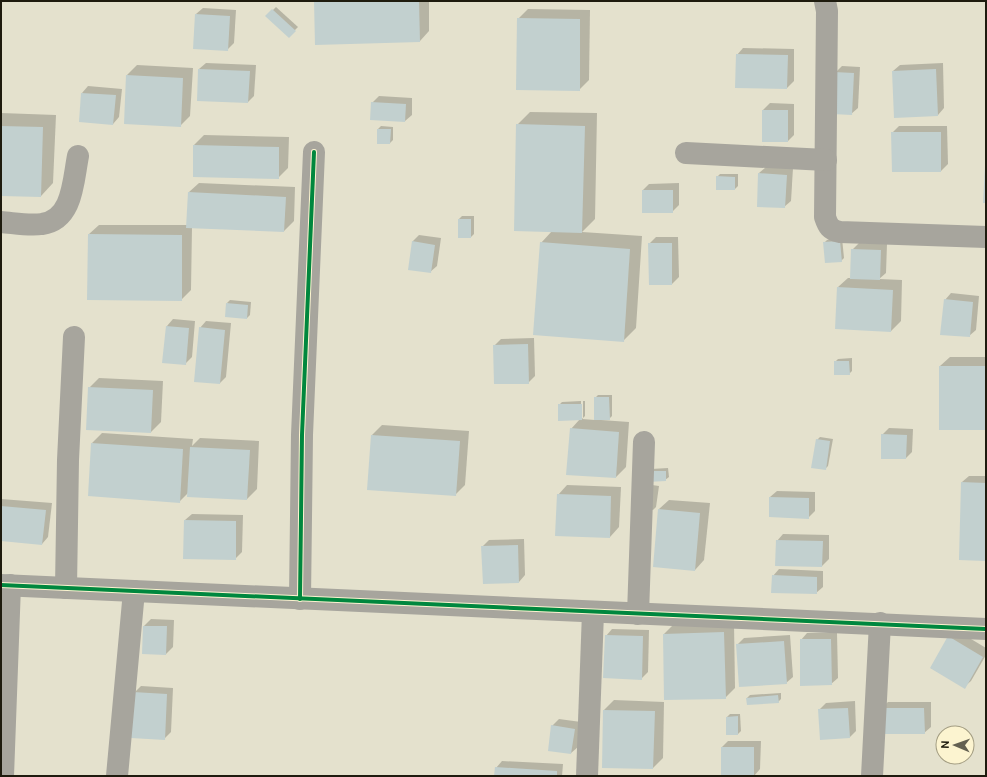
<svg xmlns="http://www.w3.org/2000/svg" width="987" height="777" font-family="'DM Sans',sans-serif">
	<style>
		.shadow { fill: #0003 }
		.building { fill: #c2d0cf }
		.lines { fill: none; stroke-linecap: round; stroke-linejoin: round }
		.minor { stroke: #a7a59d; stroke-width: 22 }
		.cycleway-casing { stroke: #fcf4d0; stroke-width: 6 }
		.cycleway { stroke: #00873e; stroke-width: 4 }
	</style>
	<rect width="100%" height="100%" fill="#e4e1cd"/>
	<g class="shadow">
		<polygon points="315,1 429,1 429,31 420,41"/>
		<polygon points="276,7 298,27 289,36 267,16"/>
		<polygon points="203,8 236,10 234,43 227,50 196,14"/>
		<polygon points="528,9 590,10 589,80 579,90 518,19"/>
		<polygon points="743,48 794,49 794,81 787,88 737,55"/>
		<polygon points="206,63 256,65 254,96 248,102 199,69"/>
		<polygon points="943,63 944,108 938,115 893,71 900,65"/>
		<polygon points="137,65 193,68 190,116 180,126 127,75"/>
		<polygon points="842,66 860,67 858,108 851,114 835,73"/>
		<polygon points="88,86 122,89 119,117 113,124 82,93"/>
		<polygon points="379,96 412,98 412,115 405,121 372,103"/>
		<polygon points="770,103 794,104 794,135 788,141 763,141 763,110"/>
		<polygon points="530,112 597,113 595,219 582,232 642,236 636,328 623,341 541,243 552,231 517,125"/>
		<polygon points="1,113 56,115 53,183 41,196 1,195"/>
		<polygon points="381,126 393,127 393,140 390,143 378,129"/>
		<polygon points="899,126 947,126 948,164 941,171 892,133"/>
		<polygon points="204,135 289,137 288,168 278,178 194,145"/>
		<polygon points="766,167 793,168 791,201 784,207 759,173"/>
		<polygon points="720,174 738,174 738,186 735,189 717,177"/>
		<polygon points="199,183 295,187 294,221 284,231 192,227 191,290 181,300 89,234 99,225 187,225 189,192"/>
		<polygon points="679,183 679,205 672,212 643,190 649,184"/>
		<polygon points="462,216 474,216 474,234 471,237 459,219"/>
		<polygon points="419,235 441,238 437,266 430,272 412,242"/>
		<polygon points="656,237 678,237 679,277 672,284 649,244"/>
		<polygon points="842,238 844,258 841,261 824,243 827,240"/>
		<polygon points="859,243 887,244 886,273 879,279 902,280 901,321 891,331 838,287 848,278 851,278 852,250"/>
		<polygon points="951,293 979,296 976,330 969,336 945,300"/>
		<polygon points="230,300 251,302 250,315 247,318 227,303"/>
		<polygon points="173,319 195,321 192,357 185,364 163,362 167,326"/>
		<polygon points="206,321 231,323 226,377 220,383 200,328"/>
		<polygon points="534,338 535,376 528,383 494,346 501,339"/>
		<polygon points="950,357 986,357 986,429 940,366"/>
		<polygon points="852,358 852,371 849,374 835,362 838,359"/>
		<polygon points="99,378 163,381 161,422 151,432 89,388"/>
		<polygon points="598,395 612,395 612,416 609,419 601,419 601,420 629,422 626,467 616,477 571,429 580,419 559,405 562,402 581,401 581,418 583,418 583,401 585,401 585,416 582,419 595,420 595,398"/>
		<polygon points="382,425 469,431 465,485 455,495 372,435"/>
		<polygon points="889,428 913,429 912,452 906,458 882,435"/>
		<polygon points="102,433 193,439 192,446 200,438 259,441 257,489 247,499 188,493 179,502 92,443"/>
		<polygon points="820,437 833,439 828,466 825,469 817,440"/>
		<polygon points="668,468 669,477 665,480 651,469"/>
		<polygon points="969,476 986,476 986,559 962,482"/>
		<polygon points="567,485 621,487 619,527 610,537 558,495"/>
		<polygon points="652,485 659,486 656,507 653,510 646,509"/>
		<polygon points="777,491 815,492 815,511 808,518 770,497"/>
		<polygon points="1,499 52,503 48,537 42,544 1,540"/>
		<polygon points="669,500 710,503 704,560 695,570 659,509"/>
		<polygon points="192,514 243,515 242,552 235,559 185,520"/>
		<polygon points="783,534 829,535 829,559 822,566 777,541"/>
		<polygon points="524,539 525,575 519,582 482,547 489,540"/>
		<polygon points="779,569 823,571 823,587 816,593 773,576"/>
		<polygon points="151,619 174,620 173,647 166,654 143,653 144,626"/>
		<polygon points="734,623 735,688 725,698 664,634 674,624"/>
		<polygon points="612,629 649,630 648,672 641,679 606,636"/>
		<polygon points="956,630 986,648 986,655 971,681 964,687 931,668"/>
		<polygon points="807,633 837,633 838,678 831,684 801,640"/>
		<polygon points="790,635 793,677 786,683 737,645 744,638"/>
		<polygon points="141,686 173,688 171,732 164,739 134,693"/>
		<polygon points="781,693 781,699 778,702 747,698 750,695"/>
		<polygon points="614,700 664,702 663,758 653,768 604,710"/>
		<polygon points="855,701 856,731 850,737 819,710 826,703"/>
		<polygon points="888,702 931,702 931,727 924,733 881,708"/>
		<polygon points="730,714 740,714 741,731 738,734 727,717"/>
		<polygon points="559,719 581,722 578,747 571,753 549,750 552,726"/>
		<polygon points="728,741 761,741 760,769 754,776 722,747"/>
		<polygon points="502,761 563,764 562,776 495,776 496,768"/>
	</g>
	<g class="building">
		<polygon points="314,1 419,1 420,42 315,45"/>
		<polygon points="272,9 296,31 289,38 265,16"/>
		<polygon points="195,14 230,16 228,51 193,49"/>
		<polygon points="517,18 580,19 580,91 516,90"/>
		<polygon points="736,54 788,55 787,89 735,88"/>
		<polygon points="198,69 250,71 248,103 197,101"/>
		<polygon points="936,69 938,116 894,118 892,71"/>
		<polygon points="834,72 854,73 852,115 832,114"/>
		<polygon points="126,75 183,78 181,127 124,124"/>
		<polygon points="81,93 116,95 113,125 79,122"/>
		<polygon points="371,102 406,104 405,122 370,120"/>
		<rect x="762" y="110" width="26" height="32"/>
		<polygon points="516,124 585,126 582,233 514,231"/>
		<polygon points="1,126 43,127 41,197 1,196"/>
		<polygon points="377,129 391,129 390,144 377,144"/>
		<polygon points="891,132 941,132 941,172 892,172"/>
		<polygon points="193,145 279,147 279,179 193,177"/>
		<polygon points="985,166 986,166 986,203 983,203"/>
		<polygon points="758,173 787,175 785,208 757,207"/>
		<polygon points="716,176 735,177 735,190 716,190"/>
		<rect x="642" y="190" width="31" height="23"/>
		<polygon points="188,192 286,197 284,232 186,228"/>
		<rect x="458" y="219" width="13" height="19"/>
		<polygon points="88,234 182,235 182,301 87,300"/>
		<polygon points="412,241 435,245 431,273 408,270"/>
		<polygon points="840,241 842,262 825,263 823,242"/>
		<polygon points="540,242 630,249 624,342 533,335"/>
		<polygon points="648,243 672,243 672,285 649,285"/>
		<polygon points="851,249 881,250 880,280 850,279"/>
		<polygon points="837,287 893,290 891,332 835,329"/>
		<polygon points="944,299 973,302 970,337 940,335"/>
		<polygon points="226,303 248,305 247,319 225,317"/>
		<polygon points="166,326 189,328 186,365 162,363"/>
		<polygon points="199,327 225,330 220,384 194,382"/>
		<polygon points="528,344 529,384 494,384 493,345"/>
		<polygon points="834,361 849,361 850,375 834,375"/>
		<rect x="939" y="366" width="47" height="64"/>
		<polygon points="88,387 153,390 151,433 86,430"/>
		<polygon points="594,397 609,397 610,420 594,420"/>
		<polygon points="558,404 582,404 582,420 558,421"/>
		<polygon points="570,428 619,432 616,478 566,475"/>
		<polygon points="881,434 907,435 906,459 881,459"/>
		<polygon points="371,435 460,441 456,496 367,490"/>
		<polygon points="816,439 830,441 826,470 811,468"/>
		<polygon points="91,443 183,449 180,503 88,496"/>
		<polygon points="190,447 250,450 247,500 187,497"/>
		<polygon points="647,471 666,471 666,481 647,482"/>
		<polygon points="961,482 986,483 986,561 959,560"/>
		<polygon points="557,494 611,496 610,538 555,536"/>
		<polygon points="769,497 809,498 809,519 769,517"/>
		<polygon points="1,506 46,510 42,545 1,541"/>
		<polygon points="658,509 700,513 695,571 653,567"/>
		<polygon points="184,520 236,521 236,560 183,559"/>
		<polygon points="776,540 823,541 822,567 775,566"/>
		<polygon points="518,545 519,583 483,584 481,546"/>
		<polygon points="772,575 817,577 817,594 771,593"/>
		<polygon points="143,626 167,626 166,655 142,654"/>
		<polygon points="724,632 726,699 664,700 663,634"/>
		<polygon points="605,635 643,636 642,680 603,678"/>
		<polygon points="948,636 983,657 965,689 930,668"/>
		<polygon points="800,639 831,639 832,685 800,686"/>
		<polygon points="784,641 787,684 739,687 736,644"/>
		<polygon points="133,692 167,694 165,740 131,738"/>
		<polygon points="778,695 779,703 747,705 746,698"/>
		<polygon points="848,708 850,738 820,740 818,709"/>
		<polygon points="880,708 924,708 925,734 880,734"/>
		<polygon points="603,710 655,711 653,769 602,768"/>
		<polygon points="738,716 738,735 726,735 726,717"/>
		<polygon points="551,725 575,729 571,754 548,751"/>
		<rect x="721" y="747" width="33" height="29"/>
		<polygon points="495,767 557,771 557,776 494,776"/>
	</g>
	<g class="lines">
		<g class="minor">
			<path d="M825,1L827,11L825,217C828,226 830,230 840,232L986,237"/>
			<polyline points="686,153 826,160"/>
			<path d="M1,222C14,223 29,226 42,224C73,220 73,181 78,156"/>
			<polyline points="1,585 986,629"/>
			<polyline points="66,588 68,460 74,337"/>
			<polyline points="300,599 302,435 314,152"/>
			<polyline points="638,614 644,442"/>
			<polyline points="3,776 10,585"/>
			<polyline points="117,776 134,591"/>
			<polyline points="587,776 593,612"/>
			<polyline points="872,776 880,623"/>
		</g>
		<g class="cycleway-casing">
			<g id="cycleway">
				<polyline points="1,585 986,629"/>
				<polyline points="300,599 302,435 314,152"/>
			</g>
		</g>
		<use href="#cycleway" class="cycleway"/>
	</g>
	<rect width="987" height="777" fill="none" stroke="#1e1b0e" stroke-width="4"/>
	<g transform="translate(955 745) rotate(272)"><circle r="19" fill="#fcf4d0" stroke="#a39d82"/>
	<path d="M0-3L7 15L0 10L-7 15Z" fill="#636051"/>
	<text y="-6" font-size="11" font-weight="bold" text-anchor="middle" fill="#1e1b0e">N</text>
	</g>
</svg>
